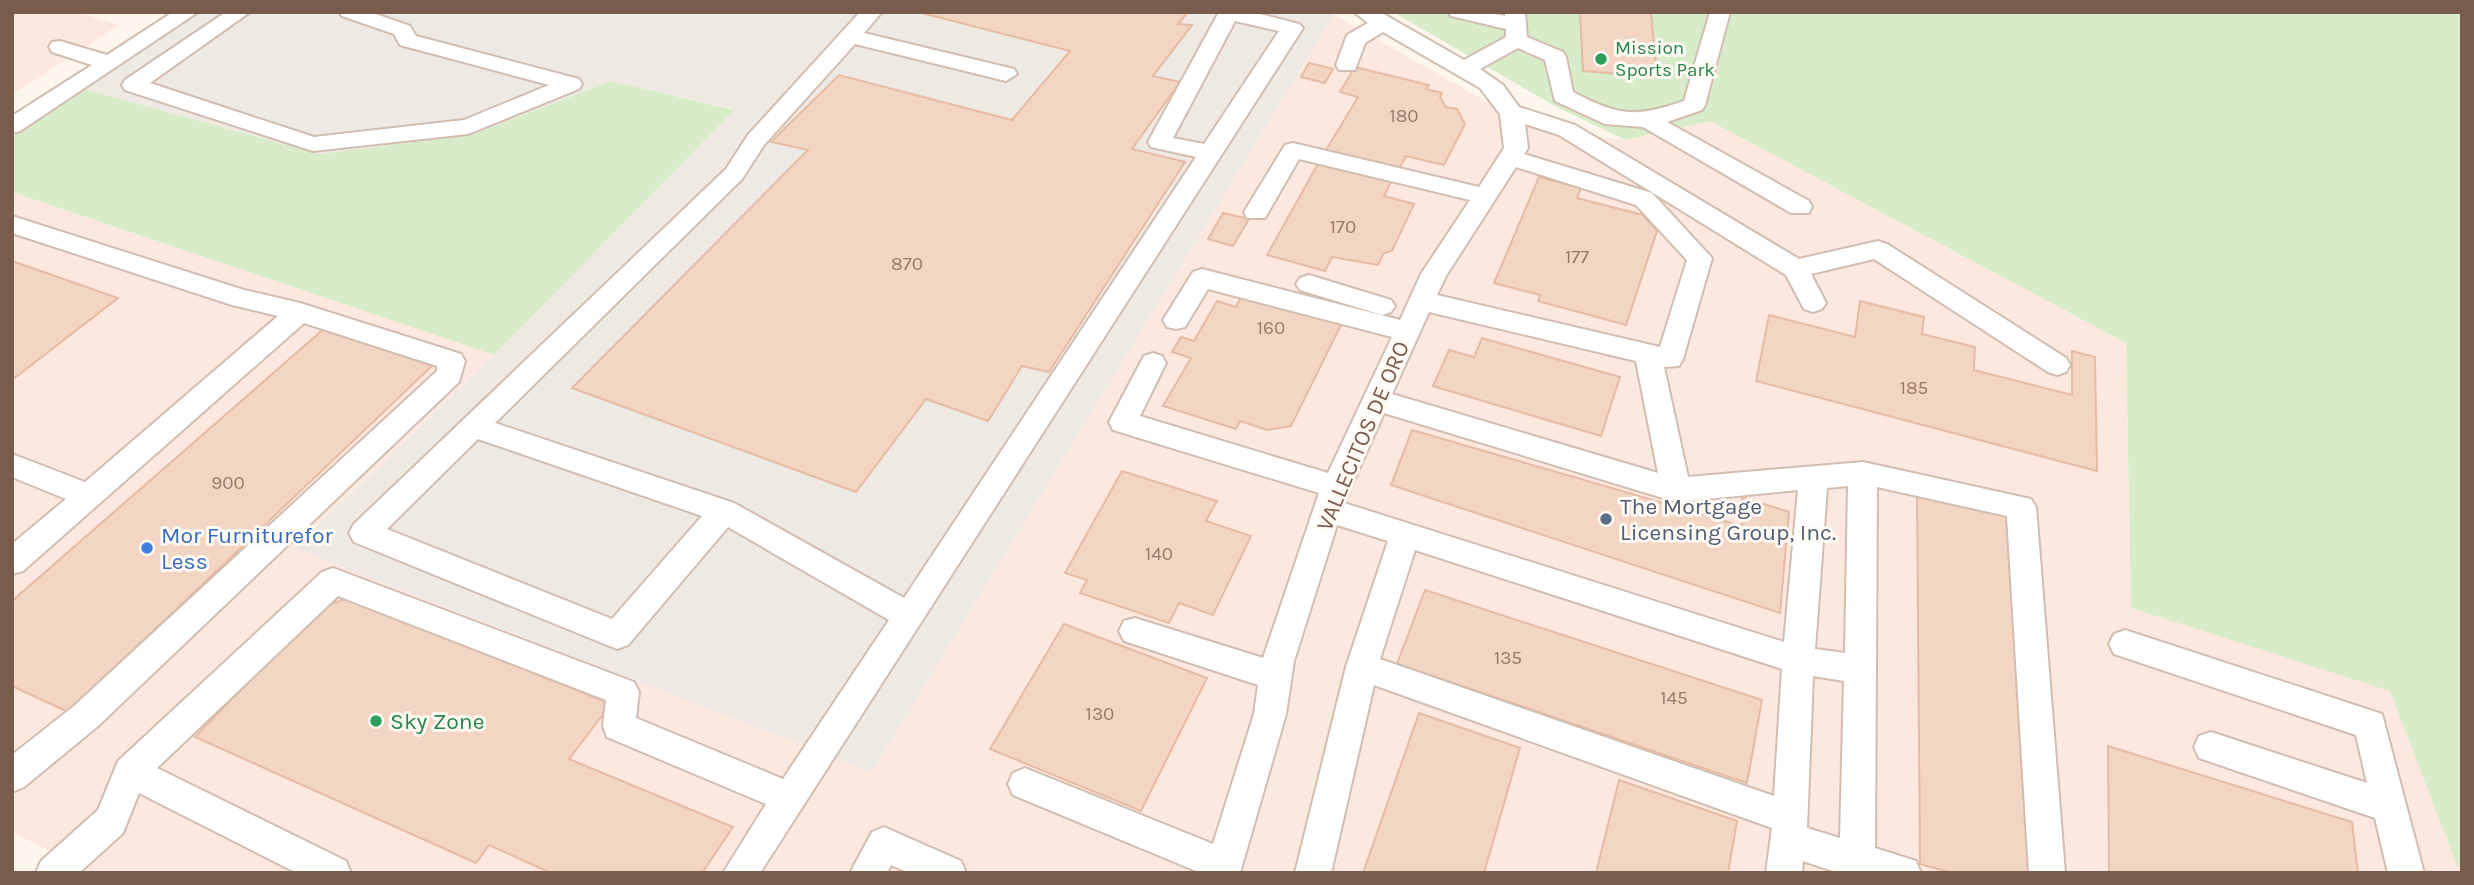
<svg xmlns="http://www.w3.org/2000/svg" width="2474" height="885" font-family="Karla,sans-serif">
	<style>
		.commercial { fill: #fde8e0 }
		.industrial { fill: #efe9e4 }
		.green { fill: #d8ecc9 }
		.building { fill: #f3d5c3; stroke: #e6bba3; stroke-width: 2 }
		.lines { fill: none; stroke-linecap: round; stroke-linejoin: round }
		.minor-casing { stroke: #d1beb0; stroke-width: 4 }
		.minor { fill: #fff; fill-rule: evenodd }
		.leisure-dot { fill: #2e9e5b; stroke: #fffaf3; stroke-width: 2.5 }
		.service-dot { fill: #5c6f8a; stroke: #fffaf3; stroke-width: 2.5 }
		.shop-dot { fill: #3f7fe0; stroke: #fffaf3; stroke-width: 2.5 }
		.labels { text-anchor: middle; dominant-baseline: central; stroke-width: 6; stroke-linejoin: round; paint-order: stroke }
		.far-leisure-label { font-size: 19px; fill: #27864d; stroke: #fffaf3; text-anchor: start }
		.number-label { font-size: 19px; fill: #987a6a }
		.street-label { font-size: 23px; fill: #7a5c4d; stroke: #fffaf3 }
		.service-label { font-size: 23px; fill: #4e5e75; stroke: #fffaf3; text-anchor: start }
		.shop-label { font-size: 23px; fill: #366cbe; stroke: #fffaf3; text-anchor: start }
		.leisure-label { font-size: 23px; fill: #27864d; stroke: #fffaf3; text-anchor: start }
	</style>
	<rect width="100%" height="100%" fill="#fdf6ec"/>
	<g class="commercial">
		<polygon points="12,12 76,12 119,25 12,95"/>
		<polygon points="1334,15 1539,131 1625,140 1710,121 2126,343 2131,608 2390,690 2462,873 94,873 12,832 12,192 494,355 294,547 872,772"/>
	</g>
	<polygon class="industrial" points="201,12 1329,12 1334,15 872,772 294,548 494,355 733,109 612,81 470,135 319,154 84,89"/>
	<g class="green">
		<polygon points="1393,12 2462,12 2462,867 2457,866 2390,691 2131,608 2126,343 1710,121 1625,140 1555,106"/>
		<polygon points="612,81 734,110 494,355 12,192 12,137 84,89 319,154 470,135"/>
	</g>
	<g class="building">
		<polygon points="918,12 1188,12 1178,24 1192,25 1153,76 1180,82 1132,149 1185,162 1049,372 1022,366 988,421 926,399 856,492 572,388 808,150 771,142 839,75 1012,120 1070,51"/>
		<polygon points="1580,12 1651,12 1657,77 1583,71"/>
		<polygon points="1309,63 1333,69 1325,83 1301,77"/>
		<polygon points="1355,67 1429,85 1426,89 1442,93 1440,97 1446,107 1457,109 1465,124 1444,165 1406,156 1399,169 1326,150 1358,97 1340,92"/>
		<polygon points="1319,162 1392,180 1384,196 1414,204 1392,251 1384,253 1378,265 1332,257 1325,271 1267,255"/>
		<polygon points="1539,177 1581,188 1577,198 1643,215 1657,231 1626,325 1538,301 1540,295 1494,283"/>
		<polygon points="1223,213 1249,219 1233,246 1208,239"/>
		<polygon points="12,261 118,298 12,380"/>
		<polygon points="1242,295 1342,323 1291,426 1267,430 1240,421 1236,429 1163,406 1191,358 1172,352 1181,337 1194,341 1217,301 1236,307"/>
		<polygon points="1860,301 1924,317 1922,334 1975,347 1974,370 2072,395 2072,351 2095,357 2097,471 1756,381 1769,315 1855,337"/>
		<polygon points="326,327 432,366 68,712 12,686 12,601"/>
		<polygon points="1482,338 1620,377 1601,436 1433,386 1449,350 1474,357"/>
		<polygon points="1412,430 1742,526 1742,497 1789,512 1780,613 1391,485"/>
		<polygon points="1122,471 1217,501 1206,521 1251,536 1213,615 1179,603 1169,623 1080,593 1087,580 1065,573"/>
		<polygon points="1917,493 2008,513 2030,873 1952,873 1920,864"/>
		<polygon points="1425,590 1762,700 1747,783 1397,664"/>
		<polygon points="348,598 611,704 569,759 733,827 702,873 551,873 489,845 476,863 195,737 321,607"/>
		<polygon points="1064,624 1207,678 1141,811 990,749"/>
		<polygon points="1419,713 1520,748 1484,873 1363,873"/>
		<polygon points="2108,746 2352,822 2358,873 2109,873"/>
		<polygon points="1619,780 1737,821 1728,873 1596,873"/>
	</g>
	<g class="lines">
		<g class="minor-casing">
			<g id="minor">
				<polygon points="173,12 198,12 20,131 12,133 12,116 92,65 52,52 49,47 52,42 60,41 107,55"/>
				<polygon points="226,12 250,12 150,83 314,137 464,120 549,85 400,45 394,34 342,16 339,12 370,12 410,26 416,36 579,79 582,84 579,89 468,134 313,151 125,90 122,85 125,80"/>
				<path d="M860,12H882L864,33L1014,69L1017,74L1006,81L855,44L764,145L742,179L495,423L734,503L904,598L1196,157L1151,147L1148,142L1219,12H1252L1299,24L1303,28L760,873H723L766,804L607,737L603,726L606,700L338,596L157,768L346,861L351,873H297L139,793L123,833L79,873H36L41,861L98,810L118,761L322,572L333,568L634,682L639,692L636,718L783,779L889,620L728,527L628,645L617,649L354,542L349,533L354,524L726,169L748,135ZM1235,21L1279,31L1204,144L1173,138ZM478,439L702,516L612,619L387,529Z"/>
				<path d="M1354,12H1380L1464,60L1506,37V29L1451,16L1448,12H1487L1505,16V12H1525L1527,37L1563,52L1566,57L1573,92C1618,116 1636,118 1684,101L1710,12H1730L1705,105L1702,110L1667,122L1809,201L1812,207L1809,213H1791L1643,127L1605,124L1555,101L1545,60L1518,48L1480,69L1503,85L1519,107L1575,125L1799,259L1878,241L1887,244L2066,358L2070,365L2066,372L2057,375L2048,372L1874,259L1811,274L1826,303L1822,309L1813,312L1804,309L1786,275L1559,135L1525,124L1528,148L1524,154L1652,193L1712,258L1683,359L1679,366L1664,367L1688,477L1863,462L2031,499L2036,507L2065,873H2029L2007,516L1877,487L1875,848L1916,861L1921,873H1839L1803,861L1802,873H1766L1772,828L1374,685L1331,873H1295L1346,667L1388,541L1337,525L1294,661L1286,714L1240,873H1201L1013,795L1008,784L1013,773L1025,768L1213,844L1254,714L1258,685L1124,641L1119,631L1124,621L1135,618L1263,658L1319,493L1113,430L1109,422L1144,356L1153,353L1162,356L1166,363L1140,416L1328,473L1392,337L1208,289L1185,327L1176,329L1167,327L1163,320L1193,272L1202,269L1400,320L1421,274L1470,200L1299,159L1265,218H1247L1244,212L1285,145L1293,143L1479,187L1504,148L1500,114L1480,88L1383,32L1365,43L1355,70H1339L1336,65L1347,35L1368,23ZM1516,167L1636,205L1687,260L1660,347L1437,295L1446,276ZM1429,312L1636,361L1658,473L1392,394ZM1384,413L1676,502L1798,490L1784,642L1344,503ZM1848,486L1845,653L1815,649L1827,488ZM1415,550L1782,669L1774,796L1380,659ZM1813,676L1844,681L1840,838L1807,828Z"/>
				<polygon points="12,216 244,290 300,303 461,354 465,361 459,382 98,726 24,787 12,792 12,755 74,706 437,371 437,366 304,323 23,571 12,574 12,544 66,499 12,477 12,454 85,482 278,316 232,305 12,233"/>
				<polygon points="1309,275 1391,300 1395,306 1391,312 1382,315 1300,290 1296,284 1300,278"/>
				<polygon points="2125,630 2382,714 2424,873 2388,873 2375,818 2199,758 2194,747 2199,736 2211,732 2367,783 2356,735 2114,654 2109,644 2114,634"/>
				<polygon points="884,827 961,861 966,873 909,873 891,865 887,873 850,873 872,832"/>
			</g>
		</g>
		<use href="#minor" class="minor"/>
	</g>
	<g class="leisure-dot">
		<circle cx="1601" cy="59" r="7"/>
		<circle cx="376" cy="721" r="7"/>
	</g>
	<circle class="service-dot" cx="1606" cy="519" r="7"/>
	<circle class="shop-dot" cx="147" cy="548" r="7"/>
	<g class="labels">
		<g class="far-leisure-label">
			<text x="1615" y="48">Mission<tspan x="1615" dy="22">Sports Park</tspan></text>
		</g>
		<g class="number-label">
			<text x="1404" y="116">180</text>
			<text x="1343" y="227">170</text>
			<text x="1577" y="257">177</text>
			<text x="907" y="264">870</text>
			<text x="1271" y="328">160</text>
			<text x="1914" y="388">185</text>
			<text x="228" y="483">900</text>
			<text x="1159" y="554">140</text>
			<text x="1508" y="658">135</text>
			<text x="1674" y="698">145</text>
			<text x="1100" y="714">130</text>
		</g>
		<g class="street-label">
			<text transform="translate(1363 436) rotate(-67)">VALLECITOS DE ORO</text>
		</g>
		<g class="service-label">
			<text x="1620" y="506">The Mortgage<tspan x="1620" dy="26">Licensing Group, Inc.</tspan></text>
		</g>
		<g class="shop-label">
			<text x="161" y="535">Mor Furniturefor<tspan x="161" dy="26">Less</tspan></text>
		</g>
		<g class="leisure-label">
			<text x="390" y="721">Sky Zone</text>
		</g>
	</g>
	<rect width="2474" height="885" fill="none" stroke="#7a5c4d" stroke-width="28"/>
</svg>
